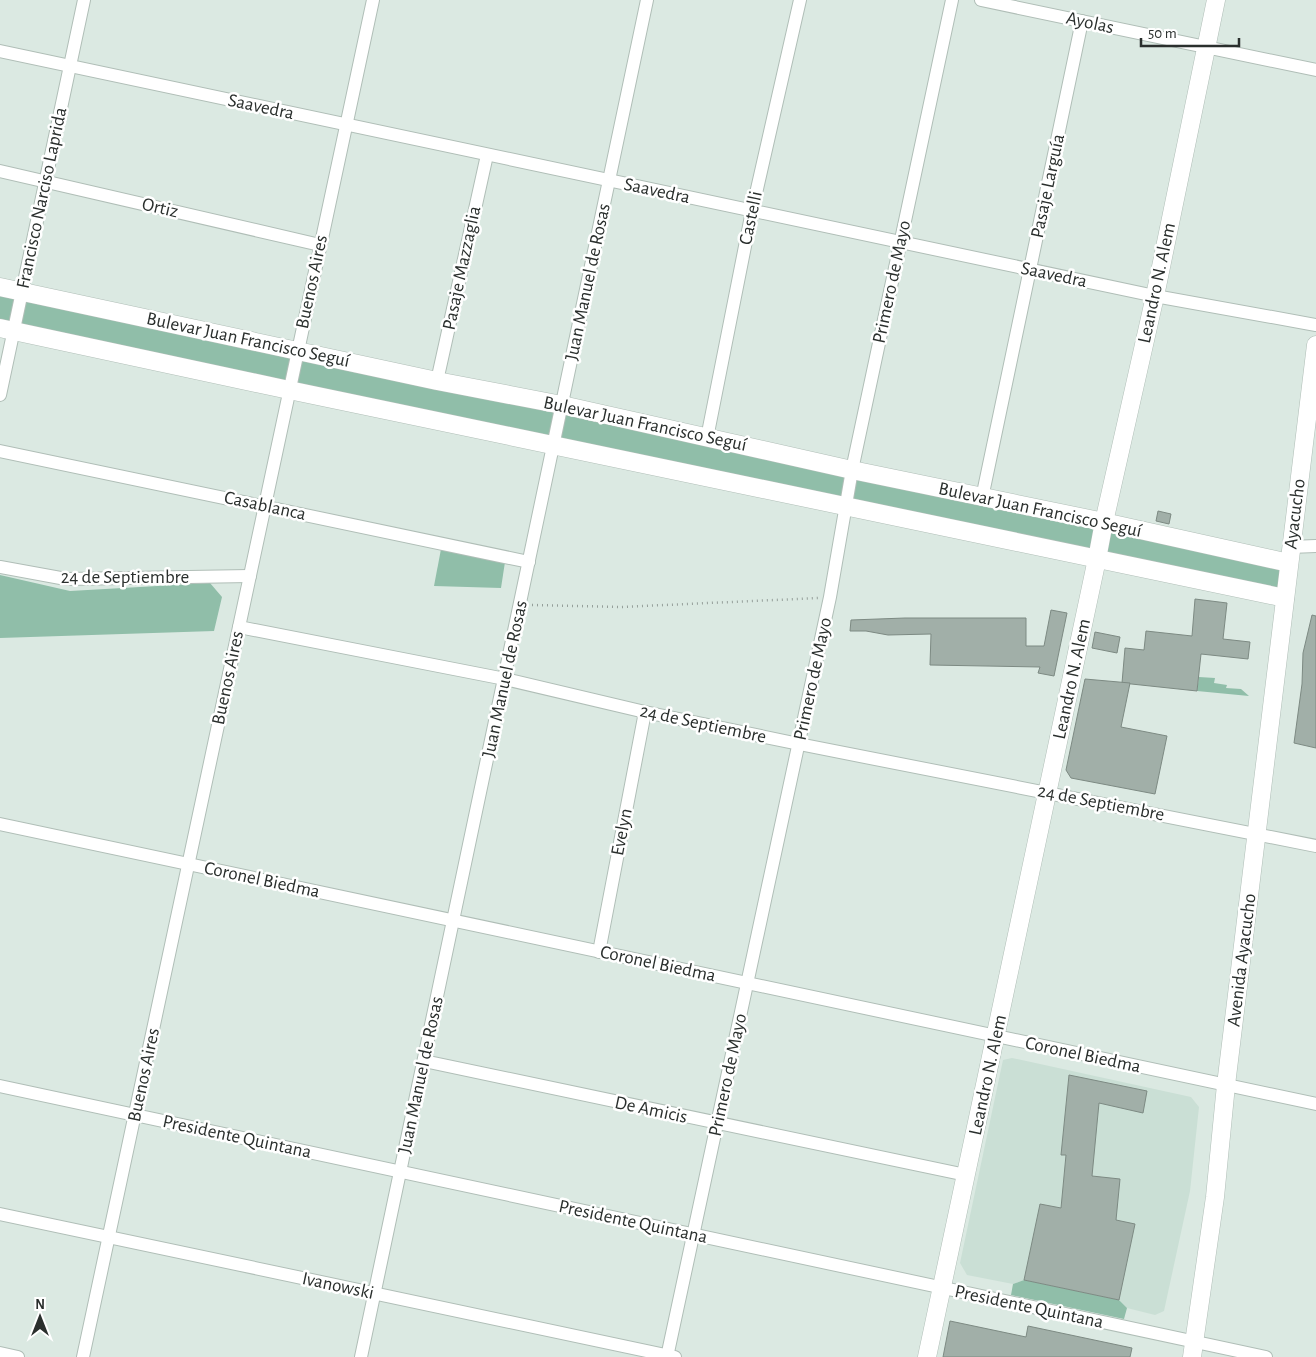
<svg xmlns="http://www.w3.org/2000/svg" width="1316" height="1357" font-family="'Alegreya Sans',sans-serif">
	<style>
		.built { fill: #cadfd5 }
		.green { fill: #90bea9 }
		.building { fill: #a1afa8; stroke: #7d8a83 }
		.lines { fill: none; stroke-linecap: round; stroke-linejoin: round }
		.street-casing { stroke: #b0beb7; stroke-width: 14 }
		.secondary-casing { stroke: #b0beb7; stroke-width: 19 }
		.path { stroke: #949e99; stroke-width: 2.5; stroke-dasharray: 1 4; stroke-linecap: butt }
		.street { stroke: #fff; stroke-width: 12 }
		.secondary { stroke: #fff; stroke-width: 18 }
		.labels { text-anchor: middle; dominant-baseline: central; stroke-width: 5; stroke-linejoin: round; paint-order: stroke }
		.street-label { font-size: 19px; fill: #2a2f2d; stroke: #fff }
	</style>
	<rect width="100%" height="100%" fill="#dbe9e2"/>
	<polygon class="built" points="1012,1058 1191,1097 1199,1107 1190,1191 1164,1311 1155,1315 1127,1308 1119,1300 1024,1280 1013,1284 967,1275 960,1263 1003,1060"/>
	<g class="green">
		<polygon points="0,287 1289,563 1285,598 0,328"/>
		<polygon points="441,549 505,562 501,588 434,586"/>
		<polygon points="0,575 70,591 210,583 222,597 214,631 0,638"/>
		<polygon points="1199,677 1215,678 1214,683 1227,685 1226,688 1241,689 1249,696 1197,691"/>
		<polygon points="1024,1280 1119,1300 1127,1308 1124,1319 1011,1295 1013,1284"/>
	</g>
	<g class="building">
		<polygon points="1158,511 1171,514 1169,524 1156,521"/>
		<polygon points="1195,599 1227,603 1223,639 1250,642 1248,659 1201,654 1197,691 1122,683 1125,648 1144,650 1146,631 1192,636"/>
		<polygon points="1051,610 1067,613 1054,676 1038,673 1040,667 930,665 931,634 888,635 866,631 850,631 851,620 905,618 1026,618 1026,646 1044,646"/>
		<polygon points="1312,615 1316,616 1316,748 1294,743 1302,684 1303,653"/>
		<polygon points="1095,632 1120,637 1117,653 1092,648"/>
		<polygon points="1085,679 1130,683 1121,727 1167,736 1155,794 1071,778 1066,770"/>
		<polygon points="1069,1075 1147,1091 1143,1113 1099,1103 1092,1176 1120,1179 1116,1220 1135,1224 1119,1300 1024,1280 1040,1204 1061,1208 1066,1155 1061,1155"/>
		<polygon points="950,1321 1026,1337 1028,1326 1132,1348 1130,1357 943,1357"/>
	</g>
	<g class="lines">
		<g class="street-casing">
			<g id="street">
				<polyline points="981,0 1316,70"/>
				<polyline points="0,51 1155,296 1316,325"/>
				<polyline points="0,171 320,245"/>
				<polyline points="437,381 487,155"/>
				<polyline points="0,395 84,0"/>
				<polyline points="707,438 752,211 800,0"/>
				<polyline points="0,451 529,562"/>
				<polyline points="982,498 1082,21"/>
				<polyline points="1290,547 1316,546"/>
				<polyline points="0,567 66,579 250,576"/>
				<polyline points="239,627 505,679 645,712 799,744 1316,846"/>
				<polyline points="0,824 1316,1104"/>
				<polyline points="599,952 645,712"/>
				<polyline points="424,1061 966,1175"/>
				<polyline points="0,1086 1266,1357"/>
				<polyline points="0,1214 675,1357"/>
				<polyline points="0,1353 18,1357"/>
				<polyline points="83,1357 373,0"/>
				<polyline points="361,1357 647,0"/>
				<polyline points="667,1357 830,597 852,470 952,0"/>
			</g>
		</g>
		<g class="secondary-casing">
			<g id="secondary">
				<polyline points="0,287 437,381 562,405 852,470 1104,522 1289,563"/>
				<polyline points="0,328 289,390 1285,598"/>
				<polyline points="927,1357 1097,559 1104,522 1155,296 1216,0"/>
				<polyline points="1192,1357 1215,1197 1226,1085 1316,345"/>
			</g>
		</g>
		<polyline class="path" points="532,605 621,607 819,598"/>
		<use href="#street" class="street"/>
		<use href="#secondary" class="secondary"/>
	</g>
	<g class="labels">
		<g class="street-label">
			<text transform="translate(1090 23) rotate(12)">Ayolas</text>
			<text transform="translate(261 107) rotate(12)">Saavedra</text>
			<text transform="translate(1048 186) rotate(-78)">Pasaje Larguía</text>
			<text transform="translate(657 191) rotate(12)">Saavedra</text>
			<text transform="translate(42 198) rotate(-78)">Francisco Narciso Laprida</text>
			<text transform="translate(160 208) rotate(13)">Ortiz</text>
			<text transform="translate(751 218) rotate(-78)">Castelli</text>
			<text transform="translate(462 268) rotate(-78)">Pasaje Mazzaglia</text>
			<text transform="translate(1054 275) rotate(12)">Saavedra</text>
			<text transform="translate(312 282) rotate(-78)">Buenos Aires</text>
			<text transform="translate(588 282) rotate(-78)">Juan Manuel de Rosas</text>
			<text transform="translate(892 282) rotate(-78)">Primero de Mayo</text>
			<text transform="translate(1157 283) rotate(-78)">Leandro N. Alem</text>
			<text transform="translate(248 340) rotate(12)">Bulevar Juan Francisco Seguí</text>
			<text transform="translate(645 424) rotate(12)">Bulevar Juan Francisco Seguí</text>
			<text transform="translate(265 506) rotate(12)">Casablanca</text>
			<text transform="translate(1040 510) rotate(12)">Bulevar Juan Francisco Seguí</text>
			<text transform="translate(1295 514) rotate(-83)">Ayacucho</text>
			<text x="125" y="577">24 de Septiembre</text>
			<text transform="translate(228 678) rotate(-78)">Buenos Aires</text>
			<text transform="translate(505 679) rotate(-78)">Juan Manuel de Rosas</text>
			<text transform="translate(813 679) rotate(-78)">Primero de Mayo</text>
			<text transform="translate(1072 679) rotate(-78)">Leandro N. Alem</text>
			<text transform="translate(703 724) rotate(12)">24 de Septiembre</text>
			<text transform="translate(1101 803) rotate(11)">24 de Septiembre</text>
			<text transform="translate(622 832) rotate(-79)">Evelyn</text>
			<text transform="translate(262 880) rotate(12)">Coronel Biedma</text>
			<text transform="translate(1242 960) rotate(-83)">Avenida Ayacucho</text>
			<text transform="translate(658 964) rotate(12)">Coronel Biedma</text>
			<text transform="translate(1083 1055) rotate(12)">Coronel Biedma</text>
			<text transform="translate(144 1075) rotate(-78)">Buenos Aires</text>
			<text transform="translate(421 1075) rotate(-78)">Juan Manuel de Rosas</text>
			<text transform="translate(728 1075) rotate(-78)">Primero de Mayo</text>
			<text transform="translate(988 1075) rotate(-78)">Leandro N. Alem</text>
			<text transform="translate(651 1110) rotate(12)">De Amicis</text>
			<text transform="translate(237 1137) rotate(12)">Presidente Quintana</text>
			<text transform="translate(633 1222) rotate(12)">Presidente Quintana</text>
			<text transform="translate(338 1286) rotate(12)">Ivanowski</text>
			<text transform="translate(1029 1307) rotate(12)">Presidente Quintana</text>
		</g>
	</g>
	<g transform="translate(40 1317)" stroke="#ffffff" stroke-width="4" paint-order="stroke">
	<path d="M0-4L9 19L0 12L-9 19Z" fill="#2a2f2d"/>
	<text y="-8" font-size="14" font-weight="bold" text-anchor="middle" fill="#2a2f2d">N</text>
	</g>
	<path d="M1141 38v8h98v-8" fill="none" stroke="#2a2f2d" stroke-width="2.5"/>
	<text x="1148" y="38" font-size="15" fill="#2a2f2d" stroke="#ffffff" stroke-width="4" paint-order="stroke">50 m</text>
</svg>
